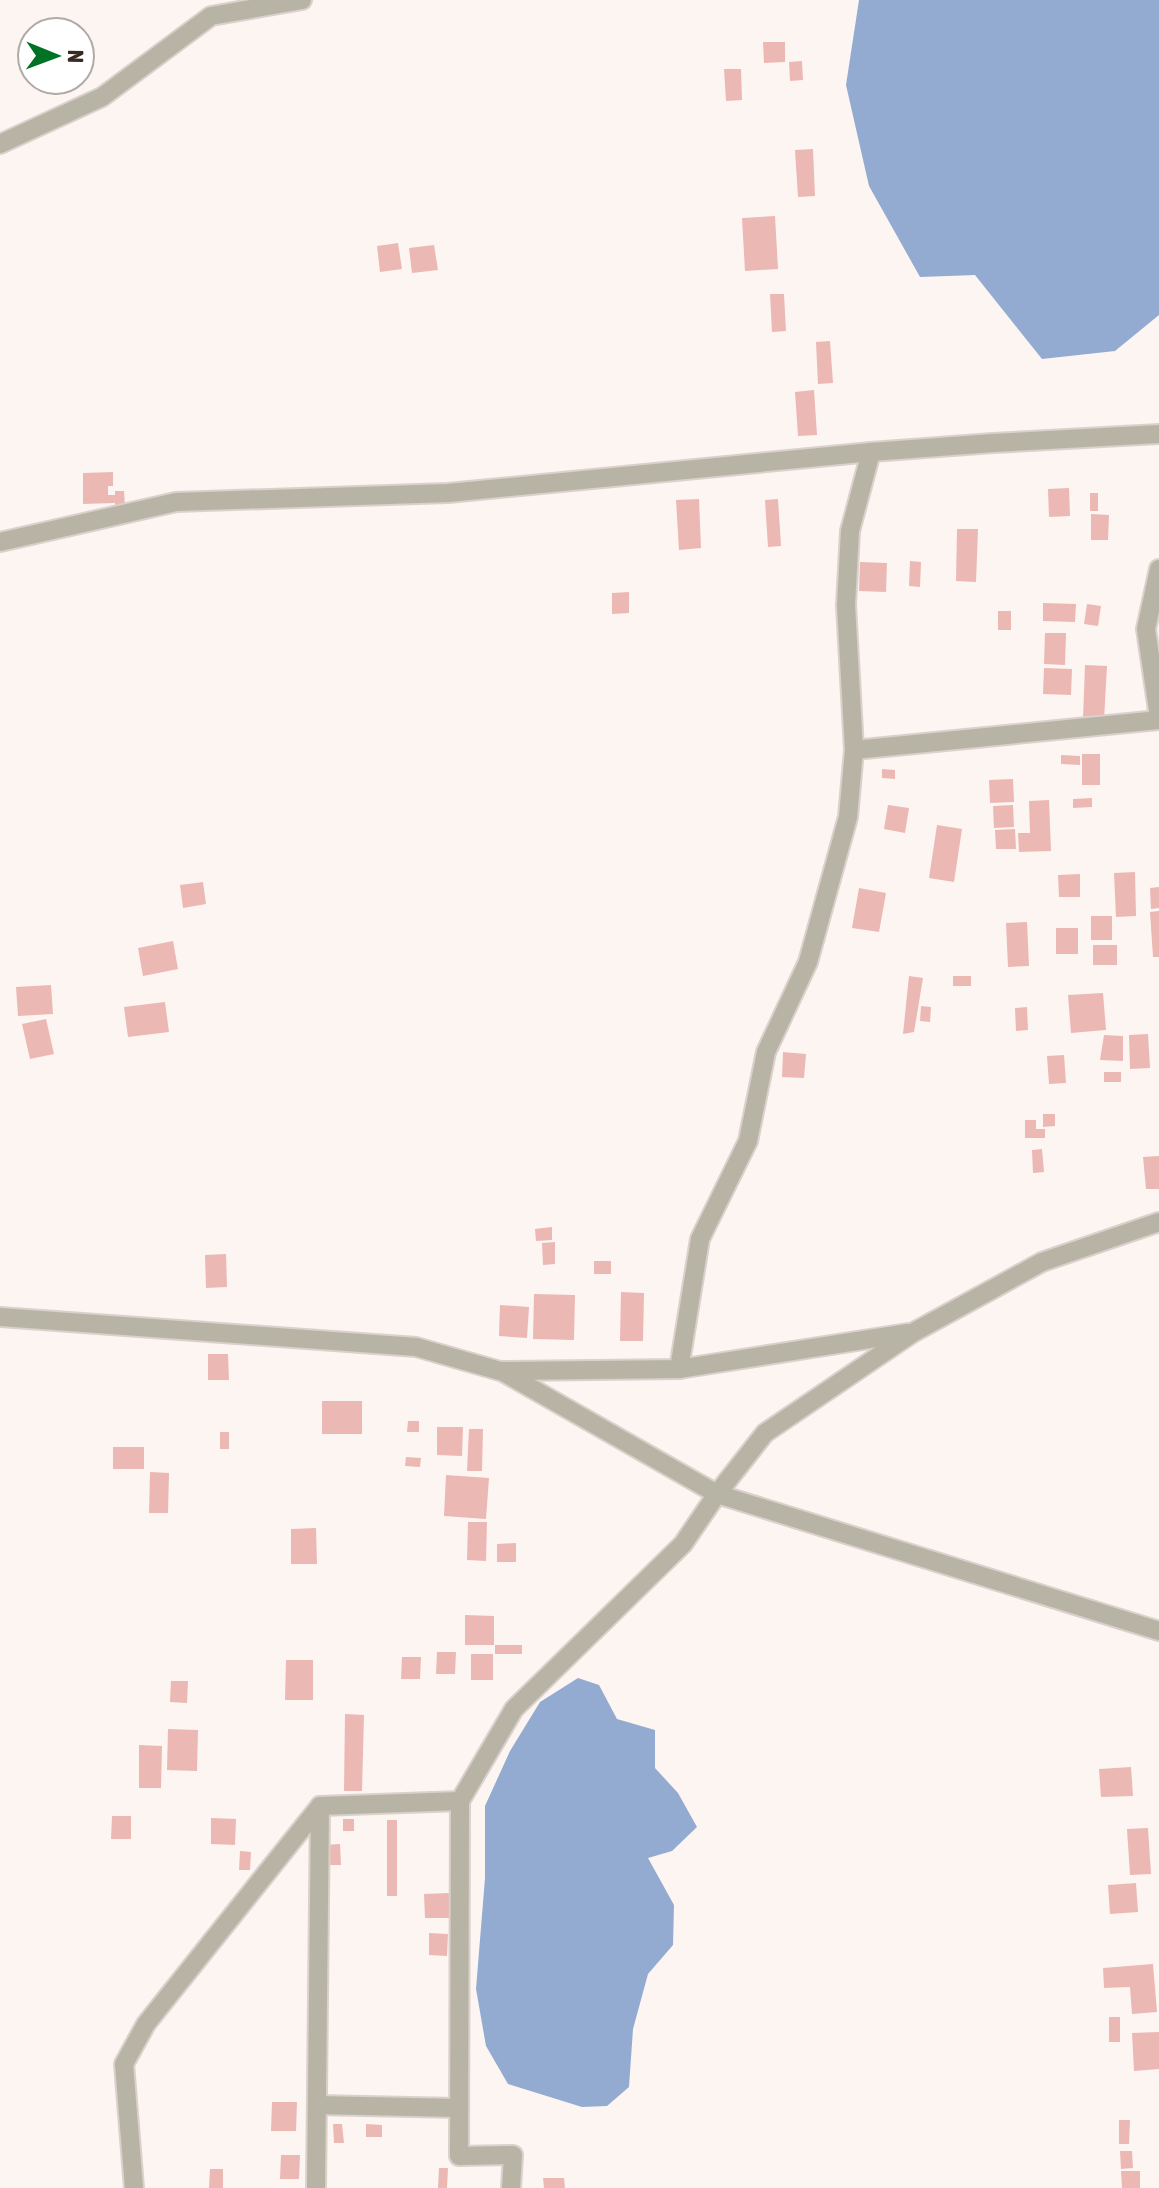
<svg xmlns="http://www.w3.org/2000/svg" width="1159" height="2188" font-family="'Asap Condensed',sans-serif">
	<style>
		.water { fill: #94abd1 }
		.building { fill: #ecb8b4 }
		.lines { fill: none; stroke-linecap: round; stroke-linejoin: round }
		.street-casing { stroke: #dad0cc; stroke-width: 22 }
		.street { stroke: #b8b4a5; stroke-width: 18 }
	</style>
	<rect width="100%" height="100%" fill="#fdf5f1"/>
	<g class="water">
		<polygon points="859,0 1159,0 1159,315 1115,351 1042,359 975,275 920,277 869,186 846,85"/>
		<polygon points="578,1678 599,1685 617,1719 655,1730 655,1768 678,1793 697,1827 672,1851 648,1858 674,1905 673,1945 648,1974 633,2029 629,2087 607,2106 582,2107 508,2084 486,2046 476,1989 485,1878 485,1806 510,1751 540,1702"/>
	</g>
	<g class="building">
		<polygon points="763,42 785,42 785,62 764,63"/>
		<polygon points="802,61 803,80 790,81 789,62"/>
		<polygon points="724,69 741,69 742,100 726,101"/>
		<polygon points="813,149 815,196 798,197 795,150"/>
		<polygon points="775,216 778,269 745,271 742,218"/>
		<polygon points="398,243 402,269 380,272 377,246"/>
		<polygon points="434,245 438,270 412,273 409,248"/>
		<polygon points="770,294 784,294 786,331 772,332"/>
		<polygon points="830,341 833,383 818,384 816,342"/>
		<polygon points="814,390 817,435 798,436 795,392"/>
		<polygon points="113,472 113,486 108,486 108,495 115,495 115,491 124,491 125,506 115,506 115,503 83,504 83,473"/>
		<polygon points="1069,488 1070,516 1049,517 1048,489"/>
		<rect x="1090" y="493" width="8" height="18"/>
		<polygon points="699,499 701,548 679,550 676,500"/>
		<polygon points="778,499 781,546 768,547 765,500"/>
		<polygon points="1091,514 1109,515 1108,540 1091,540"/>
		<polygon points="957,529 978,529 976,582 956,581"/>
		<polygon points="910,561 921,562 920,587 909,586"/>
		<polygon points="860,562 887,563 886,592 859,591"/>
		<polygon points="629,592 629,613 612,614 612,593"/>
		<polygon points="1043,603 1076,604 1075,622 1043,621"/>
		<polygon points="1087,604 1101,606 1098,626 1084,624"/>
		<rect x="998" y="611" width="13" height="19"/>
		<polygon points="1045,633 1066,633 1065,665 1044,664"/>
		<polygon points="1085,665 1107,666 1104,720 1083,719"/>
		<polygon points="1044,668 1072,669 1071,695 1043,694"/>
		<rect x="1082" y="754" width="18" height="31"/>
		<polygon points="1061,755 1080,756 1080,765 1061,764"/>
		<polygon points="882,769 895,770 895,779 882,778"/>
		<polygon points="1013,779 1014,802 990,803 989,780"/>
		<polygon points="1092,798 1092,807 1073,808 1073,799"/>
		<polygon points="1049,800 1051,851 1019,852 1018,833 1030,833 1029,801"/>
		<polygon points="888,805 909,808 905,833 884,829"/>
		<polygon points="1013,805 1014,827 994,828 993,806"/>
		<polygon points="937,825 962,829 954,882 929,878"/>
		<polygon points="1015,829 1016,849 996,849 995,830"/>
		<polygon points="1135,872 1136,916 1116,917 1114,873"/>
		<polygon points="1080,874 1080,897 1059,897 1058,875"/>
		<polygon points="203,882 206,904 183,908 180,885"/>
		<polygon points="1159,887 1159,908 1151,909 1150,888"/>
		<polygon points="859,888 886,893 879,932 852,928"/>
		<polygon points="1159,911 1159,957 1153,957 1150,912"/>
		<rect x="1091" y="916" width="21" height="24"/>
		<polygon points="1027,922 1029,966 1008,967 1006,923"/>
		<rect x="1056" y="928" width="22" height="26"/>
		<polygon points="173,941 178,969 143,976 138,948"/>
		<rect x="1093" y="945" width="24" height="20"/>
		<polygon points="909,976 923,978 914,1032 903,1034"/>
		<rect x="953" y="976" width="18" height="10"/>
		<polygon points="51,985 53,1014 18,1016 16,987"/>
		<polygon points="1103,993 1106,1030 1071,1033 1068,995"/>
		<polygon points="165,1002 169,1032 128,1037 124,1007"/>
		<polygon points="921,1006 931,1007 930,1022 920,1021"/>
		<polygon points="1027,1007 1028,1030 1016,1031 1015,1008"/>
		<polygon points="46,1019 54,1054 30,1059 22,1024"/>
		<polygon points="1148,1034 1150,1068 1130,1069 1129,1035"/>
		<polygon points="1104,1035 1123,1036 1123,1061 1100,1060"/>
		<polygon points="783,1052 806,1054 804,1078 782,1077"/>
		<polygon points="1064,1055 1066,1083 1049,1084 1047,1056"/>
		<rect x="1104" y="1072" width="17" height="10"/>
		<polygon points="1043,1114 1055,1114 1055,1126 1043,1127"/>
		<polygon points="1025,1120 1036,1120 1036,1129 1045,1129 1045,1138 1025,1138"/>
		<polygon points="1042,1149 1044,1172 1033,1173 1032,1150"/>
		<polygon points="1159,1156 1159,1189 1146,1189 1143,1157"/>
		<polygon points="552,1227 552,1240 536,1241 535,1229"/>
		<polygon points="555,1242 555,1264 543,1265 542,1243"/>
		<polygon points="226,1254 227,1287 206,1288 205,1255"/>
		<rect x="594" y="1261" width="17" height="13"/>
		<polygon points="621,1292 644,1293 643,1341 620,1341"/>
		<polygon points="534,1294 575,1295 574,1340 533,1339"/>
		<polygon points="500,1305 529,1307 527,1338 499,1336"/>
		<polygon points="208,1354 228,1354 229,1380 208,1380"/>
		<rect x="322" y="1401" width="40" height="33"/>
		<polygon points="408,1421 419,1421 419,1432 407,1432"/>
		<polygon points="437,1427 463,1427 462,1456 437,1455"/>
		<polygon points="469,1429 483,1429 482,1471 467,1471"/>
		<rect x="220" y="1432" width="9" height="17"/>
		<rect x="113" y="1447" width="31" height="22"/>
		<polygon points="406,1457 421,1458 420,1467 405,1466"/>
		<polygon points="150,1472 169,1473 168,1513 149,1513"/>
		<polygon points="446,1475 489,1478 486,1519 444,1516"/>
		<polygon points="468,1522 487,1522 486,1561 467,1560"/>
		<polygon points="316,1528 317,1564 291,1564 291,1529"/>
		<polygon points="516,1543 516,1562 497,1562 497,1544"/>
		<polygon points="465,1615 494,1616 494,1645 465,1645"/>
		<rect x="495" y="1645" width="27" height="9"/>
		<polygon points="437,1652 456,1652 455,1674 436,1674"/>
		<rect x="471" y="1654" width="22" height="26"/>
		<polygon points="402,1657 421,1657 420,1679 401,1679"/>
		<polygon points="286,1660 313,1660 313,1700 285,1700"/>
		<polygon points="171,1681 188,1681 187,1703 170,1702"/>
		<polygon points="345,1714 364,1715 362,1791 344,1791"/>
		<polygon points="168,1729 198,1730 197,1771 167,1770"/>
		<polygon points="139,1745 162,1746 161,1788 139,1788"/>
		<polygon points="1131,1767 1133,1796 1101,1797 1099,1769"/>
		<polygon points="112,1816 131,1816 131,1839 111,1839"/>
		<polygon points="211,1818 236,1819 235,1845 211,1844"/>
		<rect x="343" y="1819" width="11" height="12"/>
		<rect x="387" y="1820" width="10" height="76"/>
		<polygon points="1148,1828 1151,1874 1130,1875 1127,1829"/>
		<polygon points="340,1844 341,1865 327,1865 326,1845"/>
		<polygon points="240,1851 251,1852 250,1870 239,1870"/>
		<polygon points="1136,1883 1138,1912 1110,1914 1108,1885"/>
		<polygon points="449,1893 450,1918 425,1918 424,1894"/>
		<polygon points="429,1933 448,1934 447,1956 429,1955"/>
		<polygon points="1153,1964 1157,2012 1132,2014 1130,1987 1104,1988 1103,1968"/>
		<rect x="1109" y="2017" width="11" height="25"/>
		<polygon points="1159,2032 1159,2069 1134,2071 1132,2033"/>
		<polygon points="272,2102 297,2102 296,2131 271,2131"/>
		<polygon points="1119,2120 1130,2120 1129,2144 1119,2144"/>
		<polygon points="333,2124 342,2124 344,2143 334,2143"/>
		<polygon points="366,2124 382,2125 382,2137 366,2137"/>
		<polygon points="1120,2151 1132,2151 1133,2168 1121,2169"/>
		<polygon points="281,2155 300,2155 299,2179 280,2179"/>
		<polygon points="439,2168 448,2168 447,2188 438,2188"/>
		<polygon points="210,2169 223,2169 223,2188 209,2188"/>
		<polygon points="1121,2171 1140,2171 1140,2188 1122,2188"/>
		<polygon points="543,2178 564,2178 565,2188 544,2188"/>
	</g>
	<g class="lines">
		<g class="street-casing">
			<g id="street">
				<polyline points="0,144 102,97 211,16 302,0"/>
				<polyline points="0,542 176,502 448,493 871,452 993,443 1159,434"/>
				<polyline points="1159,569 1146,629 1159,717"/>
				<polyline points="854,750 1159,720"/>
				<polyline points="0,1317 416,1347 500,1371 679,1369 908,1333"/>
				<polyline points="679,1369 700,1239 748,1141 766,1052 808,962 848,817 854,750 846,605 850,531 871,452"/>
				<polyline points="503,1372 717,1494 1159,1631"/>
				<polyline points="460,1801 459,2156 513,2155 511,2188"/>
				<polyline points="317,2105 458,2108"/>
				<polyline points="134,2188 124,2064 146,2024 320,1806 460,1801 514,1709 683,1544 717,1494 765,1433 914,1332 1042,1262 1159,1222"/>
				<polyline points="316,2188 320,1806"/>
			</g>
		</g>
		<use href="#street" class="street"/>
	</g>
	<g transform="translate(56 56) rotate(91)"><circle r="38" fill="#ffffff" stroke="#afaaa7" stroke-width="2"/>
	<path d="M0-6L14 30L0 20L-14 30Z" fill="#007224"/>
	<text y="-12" font-size="22" font-weight="bold" text-anchor="middle" fill="#382a23">N</text>
	</g>
</svg>
